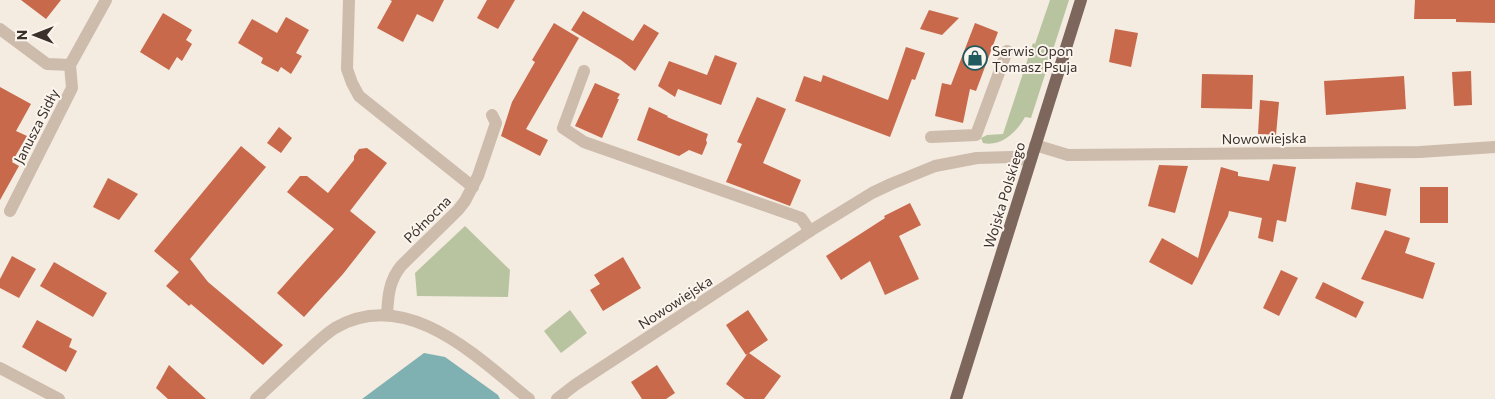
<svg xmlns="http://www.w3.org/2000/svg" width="1495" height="399" font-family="Commissioner,sans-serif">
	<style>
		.green { fill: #b8c4a0 }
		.water { fill: #7fb0b2 }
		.building { fill: #c8694b }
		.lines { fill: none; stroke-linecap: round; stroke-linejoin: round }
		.minor { stroke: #cdbbac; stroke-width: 12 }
		.major { stroke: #7d675c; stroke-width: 12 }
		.labels { text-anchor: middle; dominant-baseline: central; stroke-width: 4; stroke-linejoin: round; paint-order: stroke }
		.poi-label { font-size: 14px; fill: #3b302b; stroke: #fbf5ee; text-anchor: start }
		.street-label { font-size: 14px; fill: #3b302b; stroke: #fbf5ee }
	</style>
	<rect width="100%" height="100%" fill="#f4ebe1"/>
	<g class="green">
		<path d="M1050,0H1069L1031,118L1025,117C1017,132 1001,147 983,143L981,138L987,135L1003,134L1033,43L1035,44Z"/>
		<polygon points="465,226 510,270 508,297 417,296 415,273"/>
		<polygon points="570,310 587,333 561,353 544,331"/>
	</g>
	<polygon class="water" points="424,353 445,357 498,395 500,399 362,399"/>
	<g class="building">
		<polygon points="21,0 61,0 46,19"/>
		<polygon points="390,0 444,0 433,22 417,14 403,42 377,28 392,1"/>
		<polygon points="487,0 515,0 498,29 477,18"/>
		<polygon points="1415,0 1495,0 1495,23 1456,22 1456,19 1414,19"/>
		<polygon points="929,10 959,18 942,35 920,29"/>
		<polygon points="583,11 633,41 644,24 659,33 635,71 621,60 571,30"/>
		<polygon points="163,13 192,30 186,40 192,44 182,61 177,57 169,70 140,52"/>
		<polygon points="286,17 309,30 296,53 302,56 291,74 281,67 278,72 261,63 263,58 238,43 252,19 277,33"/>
		<polygon points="554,23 579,38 526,129 548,140 540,156 501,136 512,102 535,62 532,60"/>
		<polygon points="975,23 998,32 976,91 970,89 963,123 935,116 942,83 951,85"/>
		<polygon points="1115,29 1138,33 1131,67 1109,62"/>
		<polygon points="906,47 925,53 915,80 912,79 890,137 795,101 804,76 821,82 823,75 888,100"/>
		<polygon points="715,55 737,63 721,105 678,89 675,97 658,86 669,61 707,75"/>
		<polygon points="1471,71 1472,105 1454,106 1452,72"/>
		<polygon points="1202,74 1253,75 1252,109 1201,108"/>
		<polygon points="1404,76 1406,109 1326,115 1324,81"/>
		<polygon points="595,83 620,94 617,99 619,99 602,138 575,126"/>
		<polygon points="0,87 31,104 16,131 27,136 12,162 19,166 0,200"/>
		<polygon points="757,97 786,109 763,163 801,180 790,206 726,182 742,144 737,142"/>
		<polygon points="1260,100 1279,102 1276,135 1258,134"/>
		<polygon points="649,107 668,116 667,117 708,134 706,140 707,143 702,155 689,150 679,156 637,140"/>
		<polygon points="279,127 292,138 281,153 267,143"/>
		<polygon points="241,146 266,167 190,259 208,282 283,345 263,365 191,304 189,306 166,286 179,272 154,251"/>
		<polygon points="367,148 387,163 350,211 376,232 343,274 304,317 277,293 334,229 287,192 300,176 307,176 328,193 354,160 354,156 359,149"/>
		<polygon points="1273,164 1296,167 1286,222 1277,220 1273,242 1258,238 1262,218 1229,211 1228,216 1192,285 1149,262 1162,238 1198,258 1221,167 1238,172 1238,176 1269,181"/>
		<polygon points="1159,165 1188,166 1175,213 1148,206"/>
		<polygon points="108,178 138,194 119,220 93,207"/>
		<polygon points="1356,182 1391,189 1386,216 1351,209"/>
		<rect x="1420" y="187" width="28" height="36"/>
		<polygon points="910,203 921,225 899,236 919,279 885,295 870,261 841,280 826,256 885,218 884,216"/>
		<polygon points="1385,230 1410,238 1405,253 1435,263 1423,299 1361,279"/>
		<polygon points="12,256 36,269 19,298 0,288 0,279"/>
		<polygon points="623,257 641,288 603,311 590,290 600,284 594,275"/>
		<polygon points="54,262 107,293 93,317 40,286"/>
		<polygon points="1281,270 1298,278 1279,316 1263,308"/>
		<polygon points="1323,282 1364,302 1356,318 1315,298"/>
		<polygon points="748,310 768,340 749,353 781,376 764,399 745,399 726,384 748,353 746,355 726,325"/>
		<polygon points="37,320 72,339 69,347 77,351 66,372 22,347"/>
		<polygon points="169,365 184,379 206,399 168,399 156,388"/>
		<polygon points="657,365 675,393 666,399 642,399 631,382"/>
	</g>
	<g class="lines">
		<g class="minor">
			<polyline points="349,0 347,69 352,83 359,96 473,187"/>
			<polyline points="0,29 47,64 70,65"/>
			<polyline points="584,71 563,128 584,142 801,218 810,231"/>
			<polyline points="931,137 976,135 1007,51"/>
			<polyline points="1035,145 1068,155 1420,152 1495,147"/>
			<polyline points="10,211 72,88 70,65 106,0"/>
			<path d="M387,315C388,296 389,281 401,266L458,210L465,201L478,176L496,123L492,115"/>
			<polyline points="0,368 59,399"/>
			<path d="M256,399C272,384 287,370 303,355C313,346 324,335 335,328C407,286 477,357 529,399"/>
			<polyline points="557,399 575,385 810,231 872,193 891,184 935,166 977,158 1012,157 1029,161"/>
		</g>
		<polyline class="major" points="956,399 1081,0"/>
	</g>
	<defs>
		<g id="shop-ring" transform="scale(1.25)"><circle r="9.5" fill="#fbf5ee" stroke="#1f5a5e" stroke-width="1.5"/><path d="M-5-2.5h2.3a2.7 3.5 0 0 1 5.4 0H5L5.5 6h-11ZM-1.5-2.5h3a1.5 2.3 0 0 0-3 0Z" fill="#1f5a5e"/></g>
	</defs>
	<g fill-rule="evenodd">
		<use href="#shop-ring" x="975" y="58"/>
	</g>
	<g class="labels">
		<g class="poi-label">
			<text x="992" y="50">Serwis Opon<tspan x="992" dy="16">Tomasz Psuja</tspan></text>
		</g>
		<g class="street-label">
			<text transform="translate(36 126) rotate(-63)">Janusza Sidły</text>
			<text transform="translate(1264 138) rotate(-1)">Nowowiejska</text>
			<text transform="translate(1004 195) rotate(-73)">Wojska Polskiego</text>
			<text transform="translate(427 219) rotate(-45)">Północna</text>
			<text transform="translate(675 302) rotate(-33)">Nowowiejska</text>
		</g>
	</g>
	<g transform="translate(35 35) rotate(270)" stroke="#fbf5ee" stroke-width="4" paint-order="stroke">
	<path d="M0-4L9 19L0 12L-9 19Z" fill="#3b302b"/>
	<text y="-8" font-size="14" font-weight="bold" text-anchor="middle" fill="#3b302b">N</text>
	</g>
</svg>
